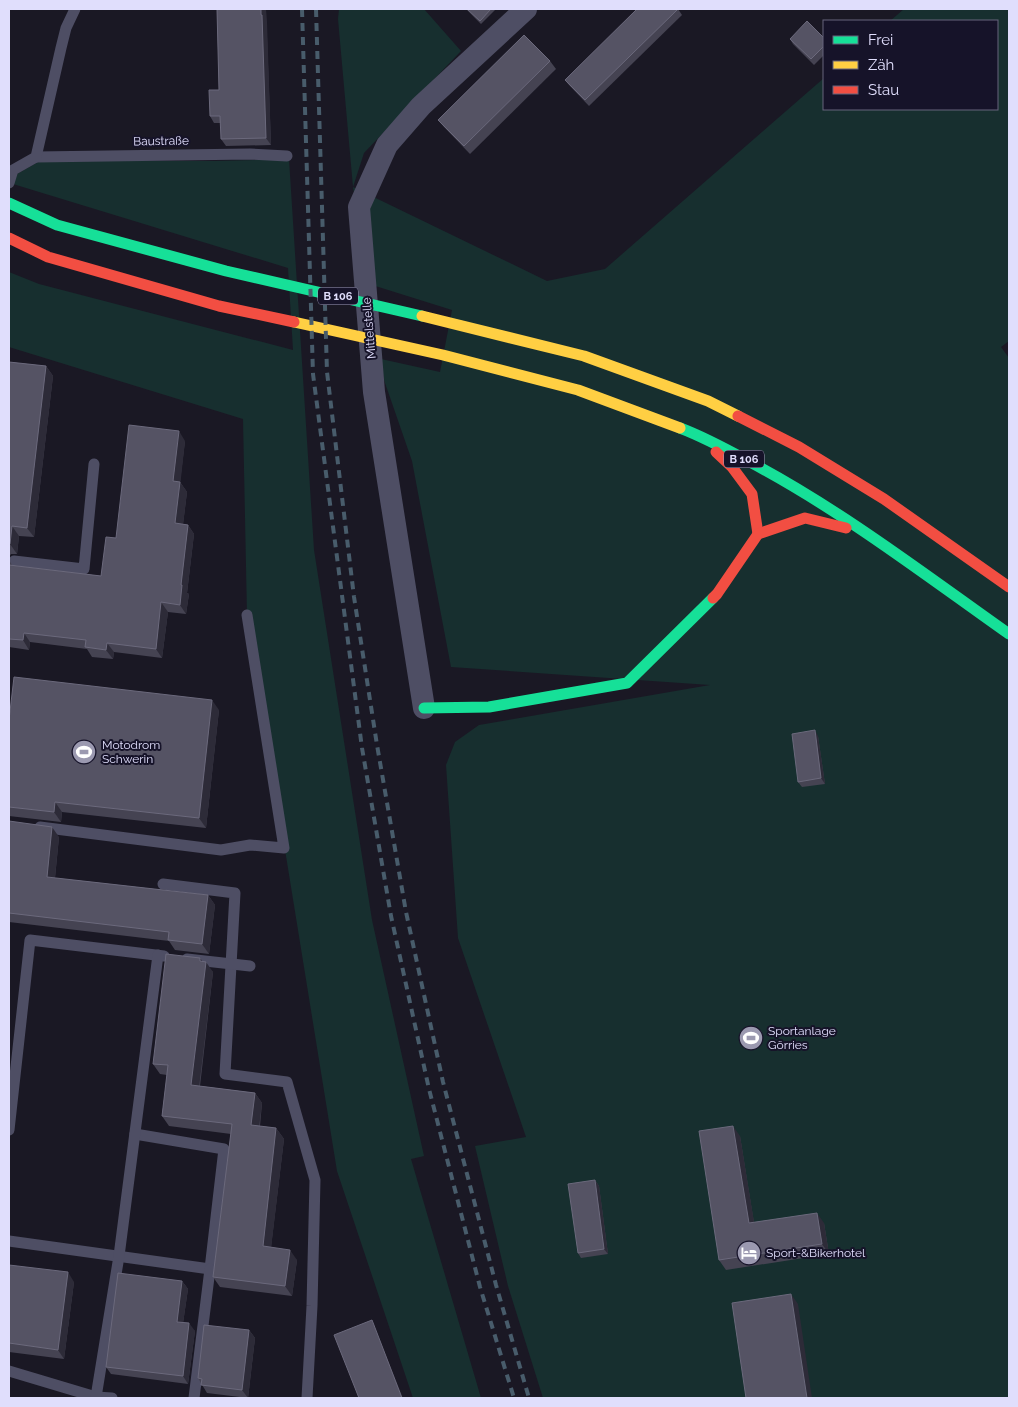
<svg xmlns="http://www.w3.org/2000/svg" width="1018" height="1407" font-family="Raleway,sans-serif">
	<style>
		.green { fill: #172f2f }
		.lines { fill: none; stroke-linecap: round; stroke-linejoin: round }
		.lane { stroke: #4e4e64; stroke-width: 11 }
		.street { stroke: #4e4e64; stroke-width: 22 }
		.fast { stroke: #16e098; stroke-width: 11 }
		.slow { stroke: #ffcf43; stroke-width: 11 }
		.jam { stroke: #f24e42; stroke-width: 11 }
		.rail { stroke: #485c6b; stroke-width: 4; stroke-dasharray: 8 6; stroke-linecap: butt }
		.wall { fill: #454352 }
		.shaded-wall { fill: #2d2b38 }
		.building { fill: #555364; stroke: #6b697c }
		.labels { text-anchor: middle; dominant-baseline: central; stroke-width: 4; stroke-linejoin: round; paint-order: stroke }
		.shield { fill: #161329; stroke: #a3a1bd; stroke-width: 1 }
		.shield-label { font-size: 11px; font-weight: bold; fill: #e0defc }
		.street-label { font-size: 12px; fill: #e0defc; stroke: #161329 }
		.poi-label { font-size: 12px; fill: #e0defc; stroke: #161329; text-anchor: start }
	</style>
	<rect width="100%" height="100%" fill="#1a1824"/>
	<g class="green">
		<polygon points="339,9 424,9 461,51 364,153 353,187 547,281 605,269 824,78 824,109 997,109 997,21 890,21 904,9 1009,9 1009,341 1001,347 1009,358 1009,1398 543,1398 508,1286 475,1146 526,1137 458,938 446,765 455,742 479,725 710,685 451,667 412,461 384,380 381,359 440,372 452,310 369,284 353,187 338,19"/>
		<polygon points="289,159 314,550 372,920 424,1156 411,1159 481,1398 413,1398 337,1171 247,615 243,419 9,347 9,272 39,284 293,350 288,268 13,184 17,174 40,161 214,161"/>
	</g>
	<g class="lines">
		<g class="lane">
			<polyline points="36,157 250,154 287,156"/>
			<polyline points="9,183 13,170 36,157 61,48 66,28 75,9"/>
			<polyline points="14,561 84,569 94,464"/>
			<polyline points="40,827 221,850 250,845 284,848 247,615"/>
			<polyline points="163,884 235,893 225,1074 287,1082 315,1180 312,1306 307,1398"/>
			<polyline points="187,959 250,966"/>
			<polyline points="9,1130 30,940 164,956"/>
			<polyline points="9,1241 210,1269 224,1149 135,1134"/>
			<polyline points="9,1371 96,1397 112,1398"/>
			<polyline points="96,1397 119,1256 158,955"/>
			<polyline points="194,1398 210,1269"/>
		</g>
		<polyline class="street" points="424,708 374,392 359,207 387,145 421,106 526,9"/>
		<g class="fast">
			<polyline points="9,203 57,225 226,271 422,316"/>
			<path d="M680,428C704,437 726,449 748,461C841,510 924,574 1009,634"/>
			<polyline points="424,708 489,707 627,683 713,598"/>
		</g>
		<g class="slow">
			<polyline points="422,316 584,356 708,401 738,416"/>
			<polyline points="294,322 443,355 578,390 680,428"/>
		</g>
		<g class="jam">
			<polyline points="9,238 48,257 219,306 294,322"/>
			<polyline points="738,416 799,447 884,499 1009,587"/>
			<polyline points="716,452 732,467 752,494 758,534"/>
			<polyline points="713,598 717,594 758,534 805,518 846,528"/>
		</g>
		<g class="rail">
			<polyline points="302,9 313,374 362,748 391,916 429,1089 480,1287 514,1398"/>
			<polyline points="316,9 327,372 354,597 377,745 406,912 443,1082 496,1285 529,1398"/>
		</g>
	</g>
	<g class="wall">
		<polygon points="195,9 266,9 271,145 226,146 221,139 221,123 214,123 210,116 219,90 217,9"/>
		<polygon points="466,9 496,9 481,24"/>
		<polygon points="678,9 682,15 589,106 569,85 565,80"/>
		<polygon points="824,38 824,55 814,65 793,44 790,39"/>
		<polygon points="550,61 556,69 470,154 444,127 438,120"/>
		<polygon points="9,362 46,366 53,376 34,537 19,536 17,554 11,554 9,557"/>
		<polygon points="185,441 180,482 187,492 183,524 188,525 194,534 187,593 189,594 186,614 168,612 162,658 114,652 113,659 92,657 87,649 30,642 29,650 9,647 9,560 12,565 101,576 116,538"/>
		<polygon points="219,710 206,828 62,812 61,822 9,816 9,720"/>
		<polygon points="818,736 825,784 802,787 798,782"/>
		<polygon points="9,821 59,837 55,878 208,895 215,905 209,954 175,950 169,941 9,922"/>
		<polygon points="202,962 213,972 200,1086 255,1093 262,1103 260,1126 276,1128 284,1139 271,1247 297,1260 292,1296 220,1287 213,1277 231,1134 169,1126 162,1116 167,1075 160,1074 153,1064"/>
		<polygon points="740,1136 754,1223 824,1223 829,1254 726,1270 719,1260"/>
		<polygon points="595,1180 599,1186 608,1254 581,1258 578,1253"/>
		<polygon points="9,1265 74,1282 64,1359 9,1352"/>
		<polygon points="182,1281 188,1289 183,1323 195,1331 188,1384 111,1374 106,1367"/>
		<polygon points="249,1330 255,1338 248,1398 207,1393 198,1378"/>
	</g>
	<g class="shaded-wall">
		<polygon points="261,9 266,9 266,20 267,22 271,145 266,138"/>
		<polygon points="46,366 53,376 34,537 27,528"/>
		<polygon points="179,431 185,441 180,487 180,482 187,492 182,533 175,523 173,481"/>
		<polygon points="188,525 194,534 187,593 189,594 186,614 180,605 181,585"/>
		<polygon points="12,526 19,536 17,554 10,544"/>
		<polygon points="161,602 168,612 162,658 156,649"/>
		<polygon points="24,633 30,642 29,650 23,640"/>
		<polygon points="107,643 114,652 113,659 106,650"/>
		<polygon points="212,700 219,710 206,828 199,818"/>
		<polygon points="815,730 818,736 825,784 821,778"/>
		<polygon points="55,802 62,812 61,822 54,812"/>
		<polygon points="52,827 59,837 54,887 47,877"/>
		<polygon points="208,895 215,905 209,954 202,944"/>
		<polygon points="200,958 206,966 206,962 213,972 198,1096 191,1085"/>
		<polygon points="255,1093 262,1103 258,1136 251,1125"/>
		<polygon points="733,1126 740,1136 756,1234 749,1223"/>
		<polygon points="276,1128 284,1139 270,1257 263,1246"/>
		<polygon points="595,1180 599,1186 608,1254 604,1249"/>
		<polygon points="817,1213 824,1223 829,1254 822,1244"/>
		<polygon points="290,1250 297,1260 292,1296 285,1286"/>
		<polygon points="68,1272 74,1282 64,1359 58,1350"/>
		<polygon points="182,1281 188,1289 182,1330 177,1322"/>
		<polygon points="791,1294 798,1304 812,1398 807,1398"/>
		<polygon points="372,1320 373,1323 403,1398 402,1398"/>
		<polygon points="189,1323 195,1331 188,1384 183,1376"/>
		<polygon points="249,1330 255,1338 248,1398 242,1390"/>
	</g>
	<g class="building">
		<polygon points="217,9 261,9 261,15 262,15 266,138 221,139 220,116 210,116 209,90 219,90"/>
		<polygon points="467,9 491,9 480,21"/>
		<polygon points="637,9 678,9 585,100 565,80"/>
		<polygon points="807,21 824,38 824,46 811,59 790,39"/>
		<polygon points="524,35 550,61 464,146 438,120"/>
		<polygon points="9,362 46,366 27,528 12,526 10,544 9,544"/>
		<polygon points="129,425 179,431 173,481 180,482 175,523 188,525 181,585 182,585 180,605 161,602 156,649 107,643 106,650 85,647 86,640 24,633 23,640 9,639 9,565 101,576 106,537 116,538"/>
		<polygon points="14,677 212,700 199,818 55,802 54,812 9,807 9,720"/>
		<polygon points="815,730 821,778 798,782 792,734"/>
		<polygon points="9,821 52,827 47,877 208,895 202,944 168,940 169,932 9,913"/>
		<polygon points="166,954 200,958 200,961 206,962 191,1085 255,1093 251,1125 276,1128 263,1246 290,1250 285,1286 213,1277 232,1124 162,1116 168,1065 153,1064"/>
		<polygon points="733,1126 749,1223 817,1213 822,1244 719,1260 699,1131"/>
		<polygon points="595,1180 604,1249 578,1253 568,1184"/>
		<polygon points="9,1265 68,1272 58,1350 9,1343"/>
		<polygon points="118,1273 182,1281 177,1322 189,1323 183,1376 106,1367"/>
		<polygon points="791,1294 807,1398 746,1398 732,1303"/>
		<polygon points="372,1320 402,1398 359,1398 334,1335"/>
		<polygon points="204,1325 249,1330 242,1390 201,1385 202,1379 198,1378"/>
	</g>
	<defs>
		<g id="stadium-disc" transform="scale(1.25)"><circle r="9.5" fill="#9b99b0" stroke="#161329"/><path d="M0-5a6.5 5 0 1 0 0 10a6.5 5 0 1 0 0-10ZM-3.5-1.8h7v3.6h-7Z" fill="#fff"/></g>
		<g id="hotel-disc" transform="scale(1.25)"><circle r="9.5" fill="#9b99b0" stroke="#161329"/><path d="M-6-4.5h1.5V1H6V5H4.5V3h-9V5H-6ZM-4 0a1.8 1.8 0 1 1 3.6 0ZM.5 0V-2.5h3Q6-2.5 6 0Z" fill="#fff"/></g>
	</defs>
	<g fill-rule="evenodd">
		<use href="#stadium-disc" x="84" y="752"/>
		<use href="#stadium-disc" x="751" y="1038"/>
		<use href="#hotel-disc" x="749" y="1253"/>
	</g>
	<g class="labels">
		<g class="shield">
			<rect x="318" y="287.5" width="40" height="17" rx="4"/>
			<rect x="724" y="450.5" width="40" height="17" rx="4"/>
		</g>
		<g class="shield-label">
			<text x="338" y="296">B 106</text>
			<text x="744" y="459">B 106</text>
		</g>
		<g class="street-label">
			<text transform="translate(161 141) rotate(-1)">Baustraße</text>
			<text transform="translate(369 328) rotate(-95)">Mittelstelle</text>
		</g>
		<g class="poi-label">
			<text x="102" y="745">Motodrom<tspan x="102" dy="14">Schwerin</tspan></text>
			<text x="768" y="1031">Sportanlage<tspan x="768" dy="14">Görries</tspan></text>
			<text x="766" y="1253">Sport-&amp;Bikerhotel</text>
		</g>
	</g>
	<rect width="1018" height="1407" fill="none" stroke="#e0defc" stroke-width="20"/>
	<rect x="823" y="20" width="175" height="90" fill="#161329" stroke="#67647d"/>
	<rect x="833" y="36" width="25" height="8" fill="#16e098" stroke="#67647d"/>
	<text x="868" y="45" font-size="15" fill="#e0defc">Frei</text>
	<rect x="833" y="61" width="25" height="8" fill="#ffcf43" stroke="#67647d"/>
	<text x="868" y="70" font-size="15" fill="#e0defc">Zäh</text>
	<rect x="833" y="86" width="25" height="8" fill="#f24e42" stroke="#67647d"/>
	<text x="868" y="95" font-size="15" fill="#e0defc">Stau</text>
</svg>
